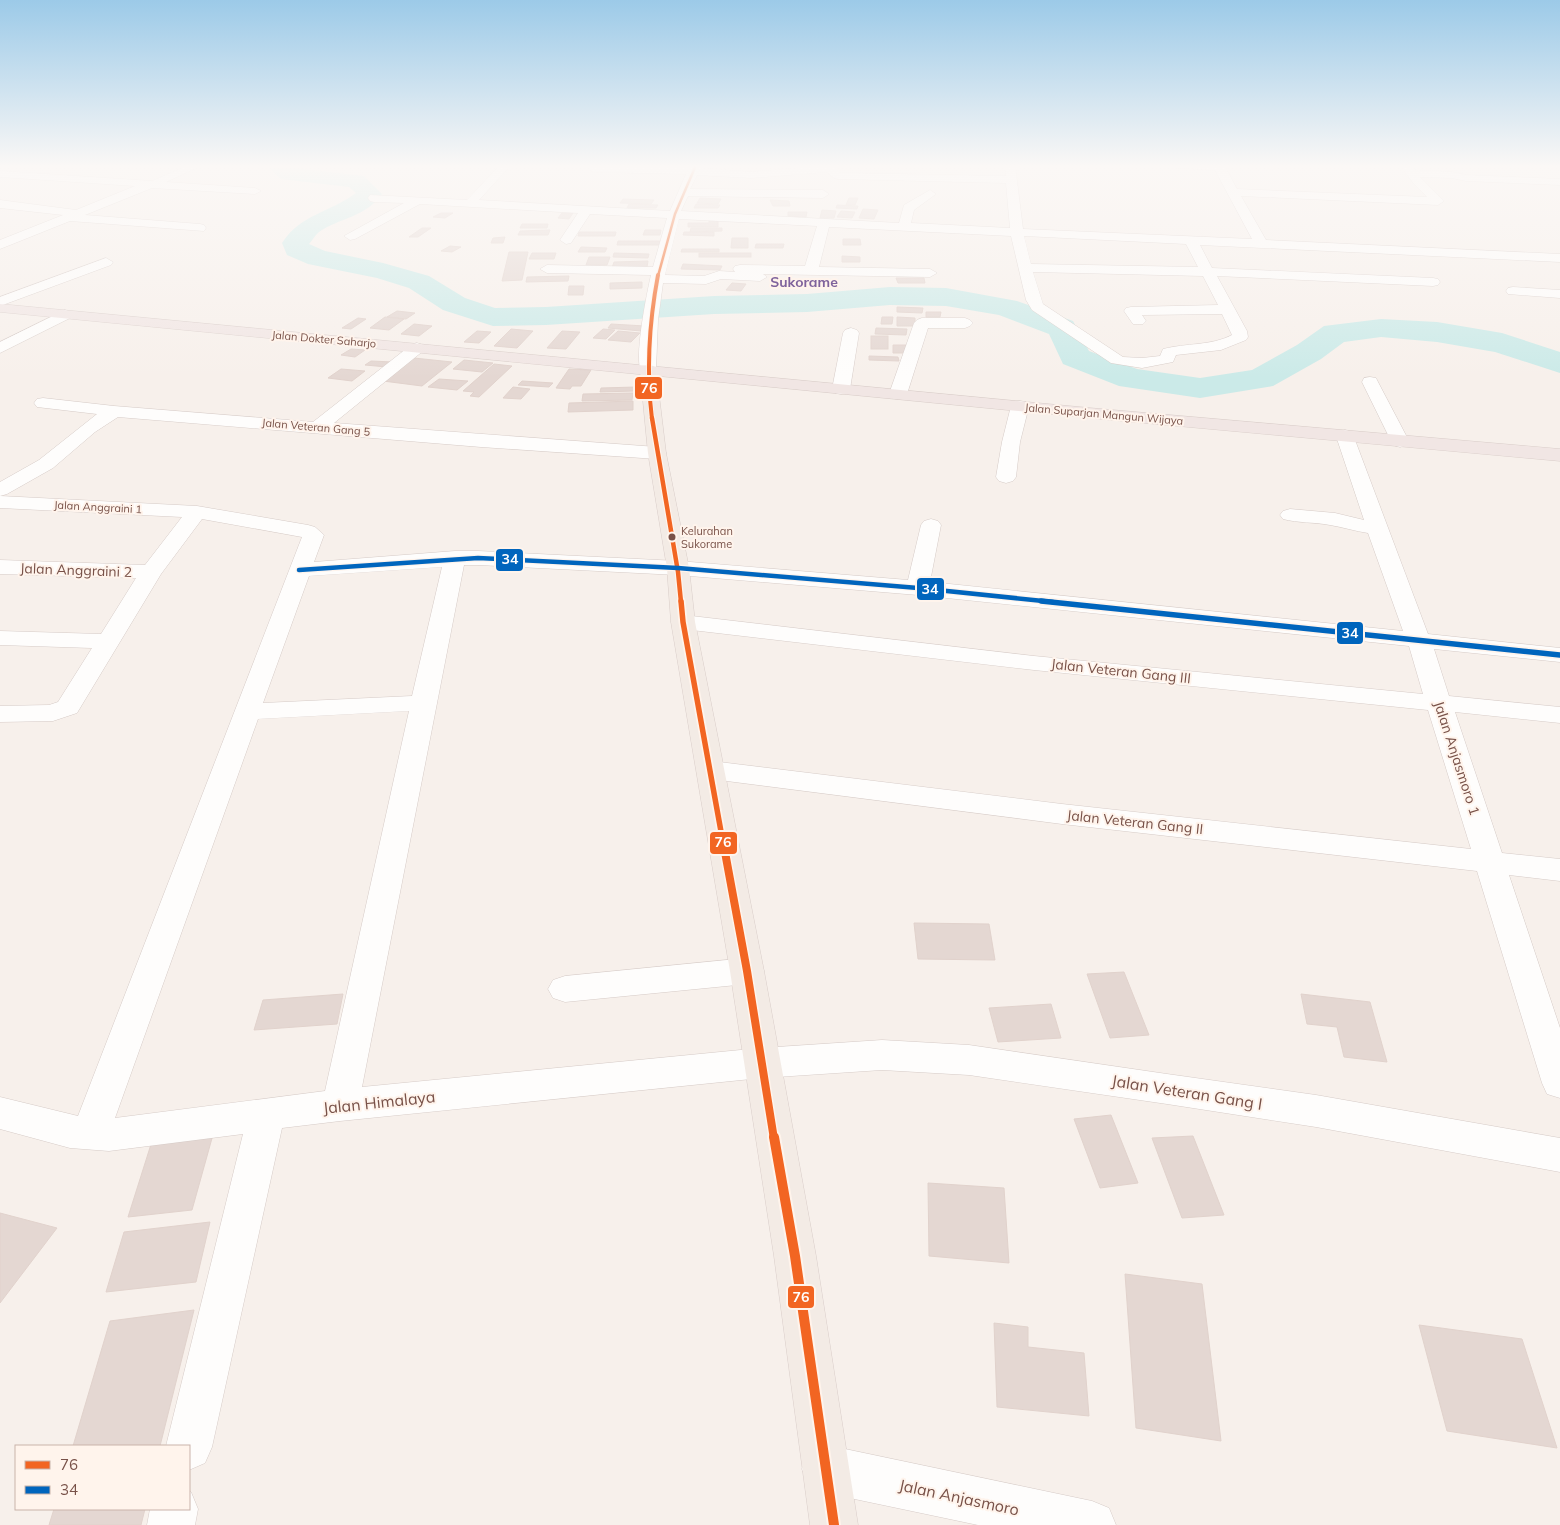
<svg xmlns="http://www.w3.org/2000/svg" width="1560" height="1525" font-family="Mulish,sans-serif">
	<style>
		.lines { fill: none; stroke-linecap: round; stroke-linejoin: round }
		.river { fill: #cbeae8; fill-rule: evenodd }
		.building { fill: #e4d7d2; stroke: #e1d2cc }
		.minor-casing { stroke: #d6cbc7; stroke-width: 1 }
		.major-casing { stroke: #d9cdc9; stroke-width: 1 }
		.highway-casing { stroke: #d9cdc9; stroke-width: 1 }
		.minor { fill: #fefdfc; fill-rule: evenodd }
		.major { fill: #f3ebe5; fill-rule: evenodd }
		.highway { fill: #f1e6e4; fill-rule: evenodd }
		.bus-1-far5-casing { stroke: #fff4ec; stroke-width: 4.5 }
		.bus-1-far4-casing { stroke: #fff4ec; stroke-width: 5.5 }
		.bus-1-far3-casing { stroke: #fff4ec; stroke-width: 7 }
		.bus-1-far2-casing { stroke: #fff4ec; stroke-width: 9 }
		.bus-1-far1-casing { stroke: #fff4ec; stroke-width: 11 }
		.bus-1-casing { stroke: #fff4ec; stroke-width: 14 }
		.bus-2-far1-casing { stroke: #fff4ec; stroke-width: 7 }
		.bus-2-casing { stroke: #fff4ec; stroke-width: 9 }
		.bus-1-far5 { stroke: #f26522; stroke-width: 2.5 }
		.bus-1-far4 { stroke: #f26522; stroke-width: 4 }
		.bus-1-far3 { stroke: #f26522; stroke-width: 4.5 }
		.bus-1-far2 { stroke: #f26522; stroke-width: 5.5 }
		.bus-1-far1 { stroke: #f26522; stroke-width: 8 }
		.bus-1 { stroke: #f26522; stroke-width: 10 }
		.bus-2-far1 { stroke: #0065bd; stroke-width: 4.5 }
		.bus-2 { stroke: #0065bd; stroke-width: 5.5 }
		.bus-dot { fill: #785148; stroke: #fff4ec; stroke-width: 2 }
		.labels { text-anchor: middle; dominant-baseline: central; stroke-width: 4; stroke-linejoin: round; paint-order: stroke }
		.far-street-label { font-size: 11px; fill: #785148; stroke: #fff4ec }
		.far-bus-label { font-size: 11px; fill: #785148; stroke: #fff4ec; text-anchor: start }
		.far-quarter-label { font-size: 14px; font-weight: bold; fill: #7f639c; stroke: #fff4ec }
		.street-label { font-size: 14px; fill: #785148; stroke: #fff4ec }
		.near-street-label { font-size: 16px; fill: #785148; stroke: #fff4ec }
		.line-badge { stroke: #fff4ec; stroke-width: 2 }
		.badge-label { font-size: 14px; text-anchor: middle; font-weight: bold; fill: #fff }
	</style>
	<rect width="100%" height="100%" fill="#f7f0eb"/>
	<g class="lines">
		<path class="river" d="M266,165H291L295,168L364,176L382,194C366,217 339,218 319,232C315,235 312,241 309,244L325,251L383,263L429,276L465,298L495,308L546,307L714,296L807,294L890,287L946,288L1017,301L1073,321L1089,351L1137,369L1200,378L1252,370L1297,345L1324,326L1381,319L1437,322L1502,333L1560,352V373L1495,352L1437,342L1381,337L1344,342L1321,359L1273,386L1200,398L1119,386L1063,364L1049,334L999,315L946,306L890,305L807,312L714,314L546,325L493,326L443,310L409,288L377,278L308,264L287,255L282,243C301,214 329,213 356,193L349,187L281,179Z"/>
	</g>
	<g class="building">
		<polygon points="700,198 721,199 718,204 697,203"/>
		<polygon points="849,198 858,198 855,205 846,205"/>
		<polygon points="623,199 654,200 651,204 620,203"/>
		<polygon points="770,200 789,201 790,206 773,206"/>
		<polygon points="629,204 658,205 656,208 627,208"/>
		<polygon points="696,204 720,205 718,208 694,208"/>
		<polygon points="837,205 858,206 857,209 836,208"/>
		<polygon points="863,209 878,210 874,219 859,218"/>
		<polygon points="822,210 836,211 834,218 820,218"/>
		<polygon points="841,211 855,212 852,218 837,217"/>
		<polygon points="788,212 807,212 806,217 788,216"/>
		<polygon points="441,213 453,213 445,218 433,217"/>
		<polygon points="562,213 573,213 569,219 558,218"/>
		<polygon points="709,220 718,220 718,227 688,227 688,223 709,223"/>
		<polygon points="522,224 548,224 547,228 520,228"/>
		<polygon points="422,228 431,228 418,237 409,237"/>
		<polygon points="691,228 722,228 722,231 690,232"/>
		<polygon points="550,230 548,235 518,235 520,231"/>
		<polygon points="645,230 661,230 660,235 643,235"/>
		<polygon points="579,232 616,232 615,236 578,236"/>
		<polygon points="684,232 714,232 714,236 683,235"/>
		<polygon points="505,237 503,243 491,243 493,238"/>
		<polygon points="732,238 748,238 748,248 731,248"/>
		<polygon points="843,239 860,239 861,245 843,245"/>
		<polygon points="618,241 664,241 663,245 617,245"/>
		<polygon points="756,244 784,244 783,248 755,248"/>
		<polygon points="450,246 461,247 452,252 441,251"/>
		<polygon points="581,247 607,248 605,252 578,252"/>
		<polygon points="682,249 719,249 719,252 681,252"/>
		<polygon points="509,252 528,252 522,280 502,281"/>
		<polygon points="532,253 556,253 554,259 529,259"/>
		<polygon points="614,253 649,254 648,258 613,257"/>
		<rect x="699" y="253" width="52" height="4"/>
		<polygon points="842,256 860,257 860,262 842,262"/>
		<polygon points="589,257 610,257 607,265 586,265"/>
		<polygon points="648,261 647,267 612,268 614,262"/>
		<polygon points="683,264 722,266 720,270 681,269"/>
		<polygon points="569,276 568,281 526,282 527,277"/>
		<polygon points="896,278 924,278 925,283 898,283"/>
		<polygon points="642,282 642,288 610,289 610,283"/>
		<polygon points="732,283 746,284 741,291 726,290"/>
		<polygon points="569,286 584,286 583,295 568,295"/>
		<polygon points="897,307 923,308 922,313 897,312"/>
		<polygon points="397,311 415,313 406,319 387,317"/>
		<polygon points="926,312 941,312 940,317 926,317"/>
		<polygon points="385,317 404,319 389,330 370,328"/>
		<polygon points="882,317 893,317 892,324 881,324"/>
		<polygon points="897,317 915,318 915,326 897,326"/>
		<polygon points="358,318 366,319 351,329 342,328"/>
		<polygon points="414,324 432,326 419,336 401,334"/>
		<polygon points="611,324 645,326 641,331 608,328"/>
		<polygon points="876,328 907,329 906,335 875,334"/>
		<polygon points="511,329 533,331 517,348 494,346"/>
		<polygon points="603,329 615,330 606,339 593,338"/>
		<polygon points="477,331 491,332 479,343 464,342"/>
		<polygon points="562,331 580,332 566,349 547,348"/>
		<polygon points="618,331 640,333 631,342 608,340"/>
		<rect x="871" y="336" width="17" height="13"/>
		<polygon points="893,345 909,345 910,353 893,353"/>
		<polygon points="351,349 365,350 355,357 341,355"/>
		<polygon points="869,356 898,357 899,361 869,360"/>
		<polygon points="414,358 452,362 422,386 383,381"/>
		<polygon points="464,360 493,363 482,372 453,369"/>
		<polygon points="371,361 393,362 387,367 365,365"/>
		<polygon points="494,364 512,366 479,397 470,396 474,392 463,391"/>
		<polygon points="341,369 365,371 352,381 328,378"/>
		<polygon points="569,369 591,370 581,386 572,386 570,389 556,388"/>
		<polygon points="439,379 468,381 457,390 428,387"/>
		<polygon points="522,381 553,383 549,387 518,385"/>
		<polygon points="513,387 530,389 521,399 503,398"/>
		<polygon points="636,387 635,391 600,392 601,388"/>
		<polygon points="633,393 632,400 582,401 583,394"/>
		<polygon points="633,401 633,410 568,412 569,403"/>
		<polygon points="914,923 989,924 995,960 918,959"/>
		<polygon points="1124,972 1149,1035 1110,1038 1087,974"/>
		<polygon points="343,994 337,1024 254,1030 263,1000"/>
		<polygon points="1301,994 1370,1002 1387,1062 1344,1057 1337,1027 1307,1024"/>
		<polygon points="1051,1004 1061,1038 998,1042 989,1008"/>
		<polygon points="1111,1115 1138,1183 1100,1188 1074,1119"/>
		<polygon points="214,1131 192,1210 128,1217 153,1138"/>
		<polygon points="1193,1136 1224,1215 1182,1218 1152,1138"/>
		<polygon points="928,1183 1004,1188 1009,1263 929,1256"/>
		<polygon points="0,1213 57,1228 0,1303"/>
		<polygon points="210,1222 196,1282 106,1292 124,1232"/>
		<polygon points="1125,1274 1202,1284 1221,1441 1136,1428"/>
		<polygon points="194,1310 160,1446 73,1446 110,1321"/>
		<polygon points="994,1323 1028,1327 1028,1347 1084,1353 1089,1416 997,1407"/>
		<polygon points="1419,1325 1522,1339 1557,1448 1447,1431"/>
		<polygon points="54,1509 145,1509 141,1525 49,1525"/>
	</g>
	<g class="lines">
		<g class="minor-casing">
			<g id="minor">
				<polygon points="189,165 203,165 166,182 255,188 261,191 255,194 152,188 85,215 200,224 204,225 206,228 204,231 70,221 0,249 0,240 63,215 0,208 0,200 76,210 135,186 0,177 0,171 152,181"/>
				<path d="M500,165H511L479,200L670,211L686,174L594,172L588,169L594,166L689,168L691,165H701L700,168L751,172L834,165L841,173L1006,176L1005,165H1015L1023,229L1252,239L1215,170L1178,168L1173,165H1224L1237,189L1427,197L1414,184L1400,165H1410L1414,170L1452,172L1466,175L1560,179V185L1466,181L1452,178L1420,177L1444,201L1438,205L1241,196L1266,240L1560,254V262L1200,245L1212,268L1433,278L1438,279L1440,282L1438,285L1433,286L1217,276L1247,331L1248,337L1246,340L1221,350L1176,355L1173,362L1142,368L1111,363L1032,310L1026,300L1011,236L829,227L819,267L930,269L937,273L930,277L763,274L767,277L760,281L721,279L706,284L663,283L658,320L656,370L654,374H642C633,361 647,292 651,275L547,273L540,269L547,265L653,267L667,218L590,214L571,243L566,244L560,240L578,213L420,204L355,239L350,240L344,236L404,203L374,202L370,201L368,198L370,195L467,200ZM827,172L834,178L838,179L1006,183L1010,228L911,223L914,210L936,194L930,190L904,205L899,223L681,211L688,196L823,198L829,194L823,190L690,189L697,175L751,178ZM679,219L817,226L805,266L740,265L735,266L733,269L735,272L719,271L704,276L665,275ZM1024,236L1186,244L1198,267L1031,264ZM1033,272L1203,276L1218,305L1131,307L1126,308L1124,311L1133,324H1143L1146,321L1142,315L1222,314L1232,335C1211,346 1186,343 1163,349L1160,356L1142,358L1123,357L1043,304Z"/>
				<polygon points="106,258 113,262 111,265 0,306 0,297"/>
				<polygon points="1513,287 1560,290 1560,298 1508,294 1506,291 1508,288"/>
				<polygon points="65,310 70,312 73,315 70,318 0,353 0,342"/>
				<polygon points="922,318 965,318 970,320 973,323 970,326 965,328 928,328 907,394 904,398 898,399 892,398 889,394 914,323 917,320"/>
				<polygon points="851,328 857,330 859,333 850,389 847,393 841,394 835,393 832,389 843,333 845,330"/>
				<path d="M417,343L423,345L425,348L423,351L334,423L657,447L664,449L666,453L664,457L657,459L481,447L118,417L95,432L53,468L7,494L0,496L197,506L308,525L315,527L324,535L314,562L455,551H478L678,561L908,580L921,525L924,521L931,519L938,521L941,525L930,582L1403,631L1368,533C1355,531 1342,527 1330,525C1314,522 1298,523 1283,519L1280,515L1283,511L1290,509L1335,513L1364,520L1336,436L1338,432L1345,430L1352,432L1428,634L1560,648V662L1434,649L1449,696L1560,707V723L1455,712L1502,853L1560,859V881L1509,875L1560,1028V1098L1547,1094L1542,1083L1477,871L1062,824L711,779L701,776L697,770L701,764L711,761L1062,804L1471,849L1428,710L1034,670L683,629L675,627L671,622L675,617L683,615L1034,656L1423,694L1409,646L918,595L678,575L478,565H464L362,1087L761,1048L882,1040L969,1045L1167,1074L1316,1095L1560,1138V1172L1316,1127L1167,1104L969,1075L882,1070L761,1078L340,1121L282,1128L212,1447L205,1463L189,1470V1446H166L243,1134L109,1151L70,1148L0,1129V1097L78,1116L302,537L202,519L161,574L77,713L53,721L0,722V706L49,705L58,702L92,648L0,645V631L101,634L136,578L0,574V560L145,565L182,517L0,508V482L39,460L97,414L37,407L34,403L37,399L43,398L114,406L313,422L411,345ZM442,567L412,696L263,703L309,576ZM409,711L325,1091L115,1118L258,719Z"/>
				<polygon points="1370,377 1376,378 1378,382 1409,441 1407,445 1400,447 1393,445 1391,441 1362,382 1364,378"/>
				<polygon points="1020,401 1026,402 1029,406 1020,442 1016,477 1013,481 1006,483 999,481 996,477 1002,442 1011,406 1014,402"/>
				<polygon points="747,958 759,962 764,971 759,980 747,984 565,1002 553,998 548,989 553,980 565,976"/>
				<polygon points="826,1445 1092,1501 1109,1508 1116,1525 978,1525 826,1493 809,1486 802,1469 809,1452"/>
				<polygon points="189,1491 191,1492 198,1509 195,1525 147,1525 150,1509 189,1509"/>
			</g>
		</g>
		<g class="major-casing">
			<polygon id="major" points="648,365 654,366 656,370 666,453 689,568 695,622 764,971 816,1256 858,1525 810,1525 774,1256 730,971 671,622 667,568 648,453 640,370 642,366"/>
		</g>
		<g class="highway-casing">
			<polygon id="highway" points="0,304 1090,408 1560,449 1560,461 1090,418 0,312"/>
		</g>
		<use href="#minor" class="minor"/>
		<use href="#major" class="major"/>
		<use href="#highway" class="highway"/>
		<g class="bus-1-far5-casing">
			<polyline id="bus-1-far5" points="658,276 675,214 696,165"/>
		</g>
		<g class="bus-1-far4-casing">
			<path id="bus-1-far4" d="M652,419C646,370 649,323 658,275"/>
		</g>
		<g class="bus-1-far3-casing">
			<polyline id="bus-1-far3" points="652,418 678,572 681,602"/>
		</g>
		<g class="bus-1-far2-casing">
			<polyline id="bus-1-far2" points="681,601 683,622 722,837"/>
		</g>
		<g class="bus-1-far1-casing">
			<polyline id="bus-1-far1" points="722,836 747,971 774,1139"/>
		</g>
		<g class="bus-1-casing">
			<polyline id="bus-1" points="774,1137 795,1256 834,1525"/>
		</g>
		<g class="bus-2-far1-casing">
			<polyline id="bus-2-far1" points="299,570 478,558 678,568 918,588 1053,602"/>
		</g>
		<g class="bus-2-casing">
			<polyline id="bus-2" points="1041,601 1560,655"/>
		</g>
		<use href="#bus-1-far5" class="bus-1-far5"/>
		<use href="#bus-1-far4" class="bus-1-far4"/>
		<use href="#bus-1-far3" class="bus-1-far3"/>
		<use href="#bus-1-far2" class="bus-1-far2"/>
		<use href="#bus-1-far1" class="bus-1-far1"/>
		<use href="#bus-1" class="bus-1"/>
		<use href="#bus-2-far1" class="bus-2-far1"/>
		<use href="#bus-2" class="bus-2"/>
	</g>
	<linearGradient id="sky" x2="0" y2="1"><stop stop-color="#9ccae8"/><stop offset="0.44" stop-color="#fbf8f6"/><stop offset="1" stop-color="#fbf8f6" stop-opacity="0"/></linearGradient>
	<rect width="1560" height="378" fill="url(#sky)"/>
	<circle class="bus-dot" cx="672" cy="537" r="4.5"/>
	<g class="labels">
		<g class="far-street-label">
			<text transform="translate(324 339) rotate(5)">Jalan Dokter Saharjo</text>
			<text transform="translate(1104 414) rotate(5)">Jalan Suparjan Mangun Wijaya</text>
			<text transform="translate(316 427) rotate(5)">Jalan Veteran Gang 5</text>
			<text transform="translate(98 507) rotate(3)">Jalan Anggraini 1</text>
		</g>
		<g class="far-bus-label">
			<text x="681" y="531">Kelurahan<tspan x="681" dy="13">Sukorame</tspan></text>
		</g>
		<g class="far-quarter-label">
			<text x="804" y="282">Sukorame</text>
		</g>
		<g class="street-label">
			<text transform="translate(76 570) rotate(2)">Jalan Anggraini 2</text>
			<text transform="translate(1121 671) rotate(6)">Jalan Veteran Gang III</text>
			<text transform="translate(1457 758) rotate(72)">Jalan Anjasmoro 1</text>
			<text transform="translate(1135 822) rotate(6)">Jalan Veteran Gang II</text>
		</g>
		<g class="near-street-label">
			<text transform="translate(1187 1092) rotate(9)">Jalan Veteran Gang I</text>
			<text transform="translate(379 1102) rotate(-6)">Jalan Himalaya</text>
			<text transform="translate(959 1497) rotate(12)">Jalan Anjasmoro</text>
		</g>
	</g>
	<g class="line-badge">
		<rect x="634" y="376" width="29" height="24" rx="5" fill="#f26522"/>
		<rect x="495" y="548" width="29" height="24" rx="5" fill="#0065bd"/>
		<rect x="916" y="577" width="29" height="24" rx="5" fill="#0065bd"/>
		<rect x="1336" y="621" width="28" height="24" rx="5" fill="#0065bd"/>
		<rect x="709" y="831" width="29" height="24" rx="5" fill="#f26522"/>
		<rect x="787" y="1285" width="28" height="24" rx="5" fill="#f26522"/>
	</g>
	<g class="badge-label">
		<text x="649" y="393">76</text>
		<text x="510" y="564">34</text>
		<text x="930" y="594">34</text>
		<text x="1350" y="638">34</text>
		<text x="723" y="847">76</text>
		<text x="801" y="1302">76</text>
	</g>
	<rect x="15" y="1445" width="175" height="65" fill="#fff4ec" stroke="#c9b3aa"/>
	<rect x="25" y="1461" width="25" height="8" fill="#f26522" stroke="#c9b3aa"/>
	<text x="60" y="1470" font-size="15" fill="#785148">76</text>
	<rect x="25" y="1486" width="25" height="8" fill="#0065bd" stroke="#c9b3aa"/>
	<text x="60" y="1495" font-size="15" fill="#785148">34</text>
</svg>
